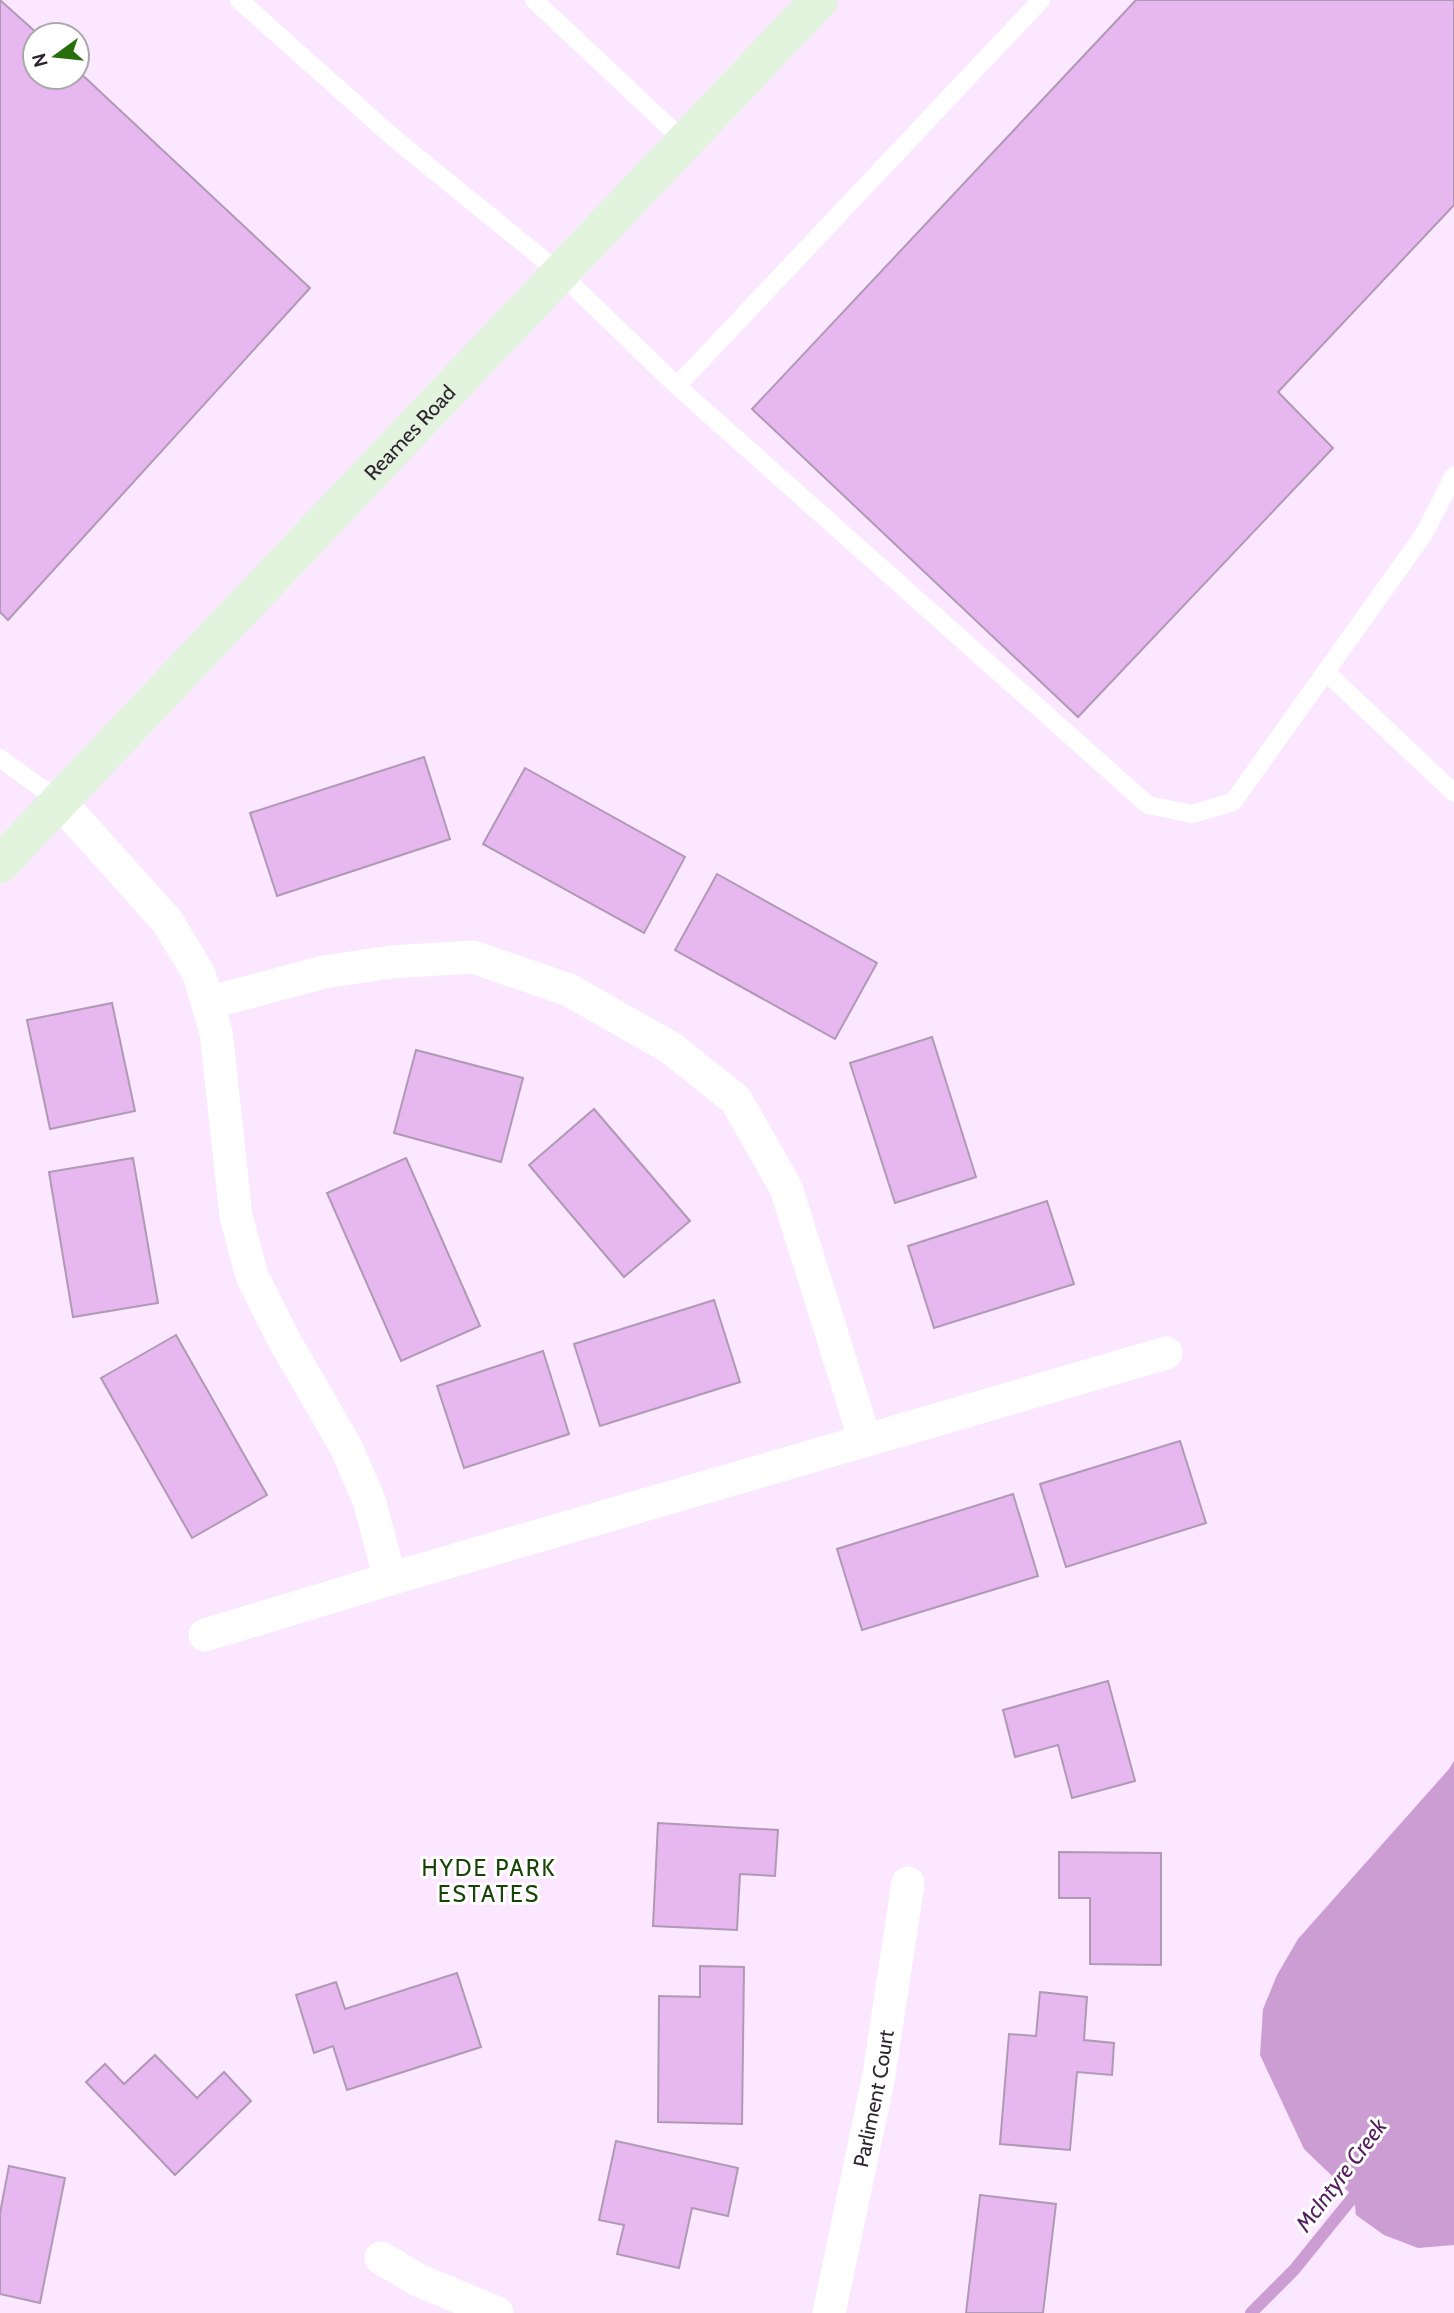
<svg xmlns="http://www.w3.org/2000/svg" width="1454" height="2313" font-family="Cabin,sans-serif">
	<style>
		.water { fill: #cb9dd3 }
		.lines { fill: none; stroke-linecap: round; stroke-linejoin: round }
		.stream { stroke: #cb9dd3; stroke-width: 12 }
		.building { fill: #e6b8ef; stroke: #b099b4; stroke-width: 2 }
		.lane { stroke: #fff; stroke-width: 18 }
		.street { stroke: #fff; stroke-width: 33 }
		.secondary { stroke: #e3f4de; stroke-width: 38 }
		.labels { text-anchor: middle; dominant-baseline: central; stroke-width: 6; stroke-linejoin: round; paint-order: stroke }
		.street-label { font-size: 21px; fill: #2e2530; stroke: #fff }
		.neighbourhood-label { font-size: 23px; letter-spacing: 2px; fill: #174307; stroke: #fff }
		.water-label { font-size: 23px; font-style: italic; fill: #551f5f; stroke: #fff }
	</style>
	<rect width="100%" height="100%" fill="#fbe7ff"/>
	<polygon class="water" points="1454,1761 1454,2245 1418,2248 1384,2235 1356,2215 1354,2197 1304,2149 1260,2055 1263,2009 1277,1975 1298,1939 1449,1769"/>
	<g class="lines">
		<polyline class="stream" points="1251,2313 1294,2270 1362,2186"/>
	</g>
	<g class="building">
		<polygon points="0,0 39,35 35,35 35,77 77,77 77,70 310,288 8,620 0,612"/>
		<polygon points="1136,0 1454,0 1454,205 1278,392 1333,448 1078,717 752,409"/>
		<polygon points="424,757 450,839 277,896 250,813"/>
		<polygon points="525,768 685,857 644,933 483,844"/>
		<polygon points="717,874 877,963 835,1039 675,950"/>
		<polygon points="112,1003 135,1111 50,1129 27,1020"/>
		<polygon points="932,1037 976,1177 895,1203 850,1063"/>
		<polygon points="416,1050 523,1078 501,1162 394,1133"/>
		<polygon points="594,1109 690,1221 624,1277 529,1165"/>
		<polygon points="133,1158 158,1303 73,1317 49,1172"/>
		<polygon points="406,1158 480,1326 401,1361 327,1193"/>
		<polygon points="1047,1201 1074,1284 934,1328 908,1246"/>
		<polygon points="714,1300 740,1382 600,1426 574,1344"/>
		<polygon points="176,1335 267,1495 192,1538 101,1378"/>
		<polygon points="543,1351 569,1434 464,1468 437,1386"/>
		<polygon points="1180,1441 1206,1523 1066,1567 1040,1484"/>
		<polygon points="1013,1494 1038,1576 862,1630 837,1549"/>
		<polygon points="1108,1681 1135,1781 1072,1798 1058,1745 1015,1757 1003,1710"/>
		<polygon points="658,1823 778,1830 775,1876 740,1874 737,1930 653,1926"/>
		<polygon points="1059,1852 1161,1853 1161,1965 1090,1964 1090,1898 1059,1898"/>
		<polygon points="700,1966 744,1967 742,2124 658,2122 659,1996 700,1997"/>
		<polygon points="457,1973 481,2047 347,2090 333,2046 314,2053 296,1995 336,1982 345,2009"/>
		<polygon points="1040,1992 1087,1997 1084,2040 1114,2043 1112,2075 1077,2072 1070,2150 1000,2144 1009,2034 1036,2036"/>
		<polygon points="155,2055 197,2098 224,2072 251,2101 175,2175 86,2082 105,2064 124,2084"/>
		<polygon points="616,2141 738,2168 728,2216 692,2208 679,2268 617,2254 624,2225 599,2220"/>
		<polygon points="9,2166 65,2178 40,2303 0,2294 0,2213"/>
		<polygon points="980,2195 1056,2204 1043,2313 966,2313"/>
	</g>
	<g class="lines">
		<g class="lane">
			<polyline points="239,0 395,139 560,273 677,386 1041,0"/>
			<polyline points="534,0 685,142"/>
			<polyline points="677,386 1148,805 1192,814 1233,802 1424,534 1454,475"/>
			<polyline points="1326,672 1454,793"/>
			<polyline points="0,758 59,801"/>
		</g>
		<g class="street">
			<polyline points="59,801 167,921 199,974 216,1032 236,1216 252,1276 284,1340 346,1447 369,1500 390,1579 1166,1353"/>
			<polyline points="208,1003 324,972 391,962 473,957 569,990 671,1048 736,1100 786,1188 865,1440"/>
			<polyline points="205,1635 390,1579"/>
			<polyline points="381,2258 418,2280 497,2313"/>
			<path id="s1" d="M829,2313L879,2075L908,1883"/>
		</g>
		<path class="secondary" id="s2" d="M0,864L819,0"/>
	</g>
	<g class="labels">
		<g class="street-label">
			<text stroke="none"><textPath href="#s2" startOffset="595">Reames Road</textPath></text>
			<text stroke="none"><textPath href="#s1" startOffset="219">Parliment Court</textPath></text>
		</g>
		<g class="neighbourhood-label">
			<text x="489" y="1868">HYDE PARK<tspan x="489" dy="26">ESTATES</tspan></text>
		</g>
		<g class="water-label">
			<text transform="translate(1341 2175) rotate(-53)">McIntyre Creek</text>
		</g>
	</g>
	<g transform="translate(56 56) rotate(255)"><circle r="33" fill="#ffffff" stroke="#aba8ac" stroke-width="2"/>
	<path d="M0-5L12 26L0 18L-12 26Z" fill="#286e0b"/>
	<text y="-10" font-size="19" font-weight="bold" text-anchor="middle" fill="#2e2530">N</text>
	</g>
</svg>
